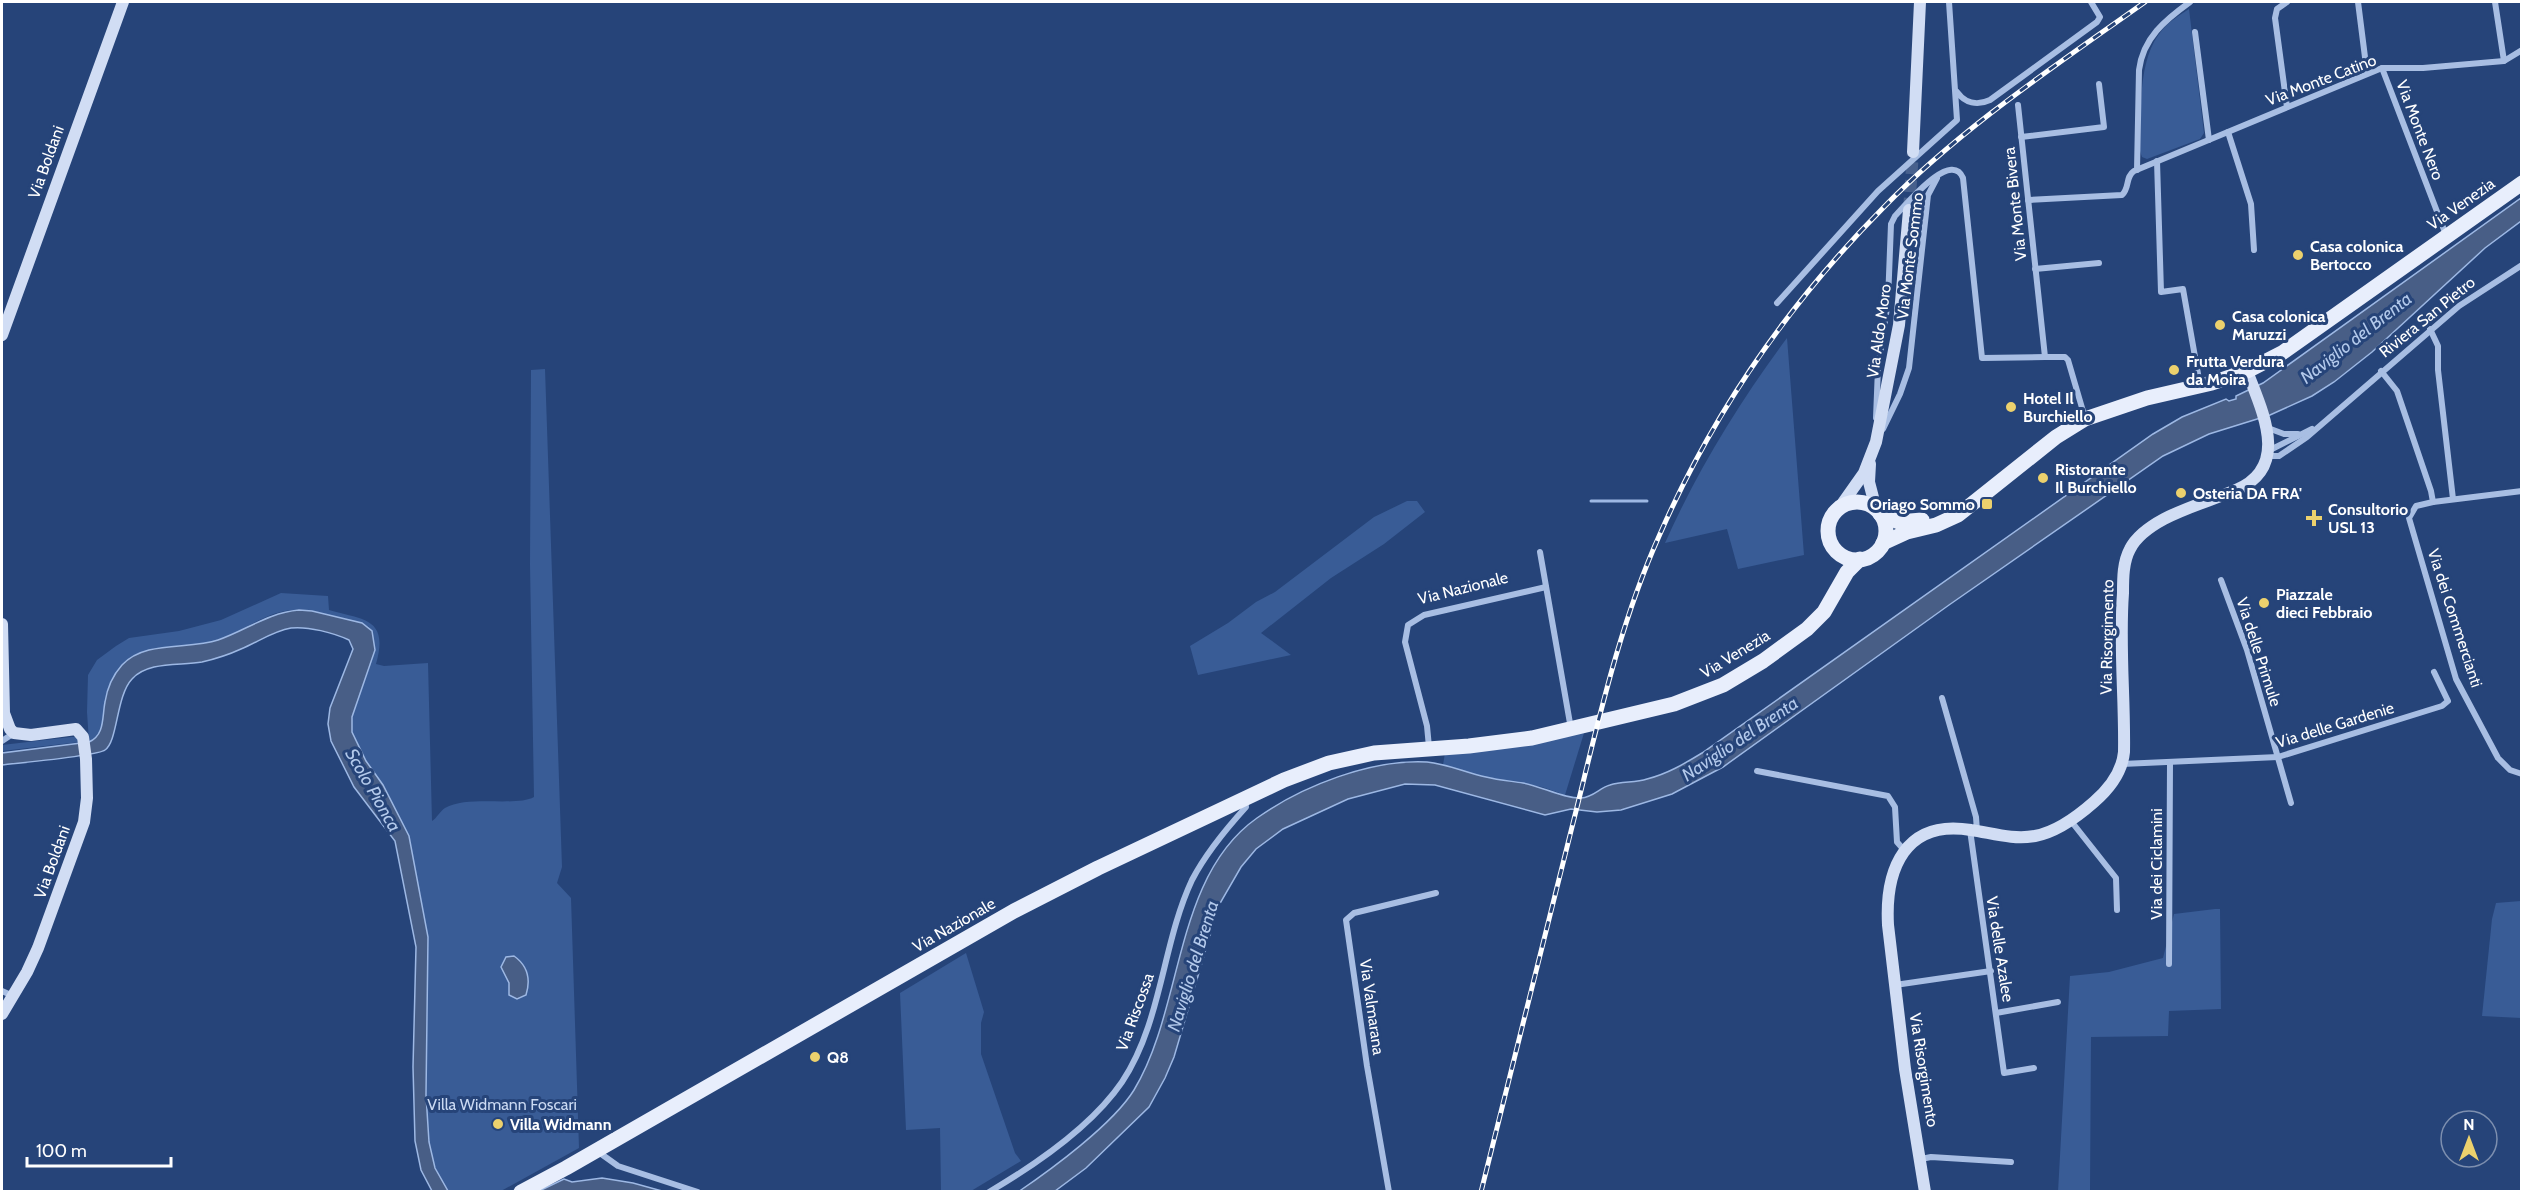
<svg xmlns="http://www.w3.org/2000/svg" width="2523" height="1193" font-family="Cabin,sans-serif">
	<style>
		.green { fill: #395c96 }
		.water { fill: #485e86; stroke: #9db8e4; stroke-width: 1.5 }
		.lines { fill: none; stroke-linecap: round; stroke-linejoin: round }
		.stream { stroke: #9db8e4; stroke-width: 3 }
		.secondary-tunnel { stroke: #47608d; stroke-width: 12; stroke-dasharray: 12 6; stroke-linecap: butt }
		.street { stroke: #a8bee3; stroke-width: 6 }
		.secondary { stroke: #d1ddf4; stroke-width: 12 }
		.primary { stroke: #e8eefc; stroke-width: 15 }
		.rail-casing { stroke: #fff; stroke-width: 5 }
		.rail { stroke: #264479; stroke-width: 3; stroke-dasharray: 9; stroke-linecap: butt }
		.poi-dot { fill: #ecd16d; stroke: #264479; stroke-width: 2 }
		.labels { text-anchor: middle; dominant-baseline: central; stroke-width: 6; stroke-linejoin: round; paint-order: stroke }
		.street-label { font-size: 16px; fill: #fff; stroke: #264479 }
		.poi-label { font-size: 16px; font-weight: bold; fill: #fff; stroke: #264479; text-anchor: start }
		.park-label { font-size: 16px; fill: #cbdaf3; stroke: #264479 }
		.water-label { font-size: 18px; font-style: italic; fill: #b3c9eb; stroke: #264479 }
	</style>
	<rect width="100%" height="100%" fill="#264479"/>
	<g class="green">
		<path d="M2189,9L2204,133L2200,139L2147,159L2142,157L2140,151C2142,114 2136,59 2163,29C2170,21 2180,15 2189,9Z"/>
		<path d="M1787,338L1804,555L1738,569L1727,529L1665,543C1697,471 1740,401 1787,338Z"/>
		<path d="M545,369L562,867L557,883L571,898L579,1148L501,1191H448L435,1168L429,1142L426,1095L428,937L409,836L383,785L366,761L352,732V717L375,650L369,627C356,621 313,610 298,610C268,609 244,632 217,640C187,650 145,640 122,665C115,673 109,683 107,693C103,710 106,735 89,742L87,712L88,675L97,660L116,646L129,638L179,631L221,620L281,593L328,596L329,610C364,620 389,618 376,664L384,666L428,663L432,821C437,818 440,811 445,808C468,795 516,807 534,797L530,565L531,370Z"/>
		<polygon points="1407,501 1417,501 1425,512 1384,544 1331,578 1261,633 1291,655 1198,675 1190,646 1228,623 1256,602 1275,592 1374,517"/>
		<polygon points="1584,733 1565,795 1542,787 1485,777 1443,765 1445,753"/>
		<polygon points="71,737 76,737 80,742 2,751 2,745"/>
		<polygon points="2521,901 2521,1018 2482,1016 2492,919 2496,903"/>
		<polygon points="2215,909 2220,909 2221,1009 2169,1011 2168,1036 2091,1037 2090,1191 2058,1192 2070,976 2109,972 2163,958 2174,914"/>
		<polygon points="966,953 984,1012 981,1023 981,1054 1015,1153 1021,1161 971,1191 941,1191 940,1128 906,1130 900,993"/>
	</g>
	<g class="water">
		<path d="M2521,198V221L2485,248L2372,352L2334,382L2312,396L2270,415L2209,434L2163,456L1949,605L1723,767L1672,794L1621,810L1597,812L1571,809L1545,815L1435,785L1405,784L1348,799L1283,829L1256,849L1241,867L1219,905L1174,1057L1165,1078L1149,1107L1086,1168L1055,1191L1018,1192C1052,1169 1113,1124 1134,1090C1184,1008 1173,877 1257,818C1302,786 1371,759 1427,762C1448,764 1466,773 1486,777C1498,780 1510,781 1523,783C1541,786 1564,799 1581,798C1594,797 1599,788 1610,785C1622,781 1635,783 1647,779C1667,774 1684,764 1702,753L2153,434L2182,417L2226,399L2229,401L2236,399V396L2263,383Z"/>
		<path d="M299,610L312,611L362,623L372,631L375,650L352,717V732L366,761L383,785L409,836L428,937L426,1095L429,1142L435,1168L448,1191H432L421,1170L415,1141L413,1067L416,947L395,841L354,787L331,741L328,724L330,708L353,649L349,640C334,633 308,626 291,628C273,631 258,642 241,649C228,655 215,659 202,662C180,666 148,661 132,679C116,696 118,741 105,750C97,756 18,763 2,765V753L89,742C105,735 102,717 105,702C107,689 113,675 122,665C145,640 188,650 218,640C247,630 267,613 299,610Z"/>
		<path d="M514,956C528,966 531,979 526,995L517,999L509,995V983L501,967L506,957Z"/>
		<polygon points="602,1178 633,1183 662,1191 537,1192 564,1179 572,1182"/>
	</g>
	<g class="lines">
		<polyline class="stream" points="1591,501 1647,501"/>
		<polyline class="secondary-tunnel" points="1909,210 1913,152"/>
		<g class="street">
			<polyline points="2358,2 2367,73"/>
			<polyline points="2495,2 2504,61"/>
			<polyline points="2195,32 2209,140"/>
			<polyline points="2382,68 2446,235"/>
			<path d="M1957,92C1965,103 1977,106 1990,100L2097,22L2100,17L2091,2"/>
			<polyline points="2018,105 2045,357 2065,357 2068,360 2085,418"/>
			<polyline points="2287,107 2275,18 2277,9 2287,2"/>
			<polyline points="2228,132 2251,204 2254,250"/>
			<polyline points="2021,137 2104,127 2099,84"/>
			<polyline points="2157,161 2161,292 2183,289 2200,385"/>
			<path d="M2137,170L2139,70C2143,38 2165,20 2190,2"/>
			<path d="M2028,200L2122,195C2130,188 2125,177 2134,171L2382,68H2423L2504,61L2522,50"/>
			<polyline points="2035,269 2099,263"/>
			<polyline points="1777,303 1878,191 1957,120 1949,2"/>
			<polyline points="2430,329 2438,346 2438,370 2453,499"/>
			<polyline points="2381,371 2397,391 2431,491 2433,502 2416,506 2409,518 2456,679 2498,758 2510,770 2522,774"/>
			<path d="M1876,418L1878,368L1888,301L1891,224L1895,216C1906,205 1951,149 1963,178L1982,358L2045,357"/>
			<polyline points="2268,428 2284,434 2298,434"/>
			<polyline points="1883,429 1900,394 1909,368 1928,195 1937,178"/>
			<polyline points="2268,451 2312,429"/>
			<polyline points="2268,456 2279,456 2307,437 2459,306 2522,265"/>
			<polyline points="2433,502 2522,491"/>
			<polyline points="1540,552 1571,729"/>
			<polyline points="2221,580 2247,650 2291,803"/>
			<polyline points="1942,698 1976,817 1977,831"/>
			<polyline points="2,741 14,733"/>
			<polyline points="1429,747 1427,726 1405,642 1408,625 1424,615 1546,587"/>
			<polyline points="2122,764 2278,757 2442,706 2448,701 2434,672"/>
			<polyline points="1757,771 1888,796 1895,807 1897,842 1904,850"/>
			<polyline points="2071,821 2116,878 2117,910"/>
			<polyline points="1970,830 2004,1073 2034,1068"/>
			<polyline points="2169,964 2170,763"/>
			<polyline points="1895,985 1991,971"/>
			<polyline points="2,991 13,996"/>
			<polyline points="1996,1013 2058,1002"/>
			<polyline points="597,1151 618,1166 698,1192"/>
			<polyline points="1921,1159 1931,1157 2011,1162"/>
			<path d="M989,1192C1035,1165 1092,1126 1122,1082C1162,1022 1162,944 1192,880C1206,853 1226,829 1246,807L1245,800"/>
			<polyline points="1389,1192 1367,1066 1346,920 1354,913 1436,893"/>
		</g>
		<g class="secondary">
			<polyline points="1913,152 1920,2"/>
			<polyline points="2,335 123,2"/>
			<polyline points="1870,464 1869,482 1876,509"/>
			<polyline points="1840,507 1864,473 1876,442 1899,325 1909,210"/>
			<polyline points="2,624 4,713 10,729 14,733 31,735 76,729 83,737 86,759 87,798 84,822 38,948 27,972 2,1014"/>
			<path d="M1925,1192L1905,1069L1888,925C1885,869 1905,819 1971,830C1992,833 2013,840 2035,836C2057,832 2077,817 2094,802C2109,789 2122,773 2124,752C2125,699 2119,646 2123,593C2123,578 2123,562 2130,549C2137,535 2151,526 2164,519C2187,507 2212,500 2236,490C2291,467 2262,411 2247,371"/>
		</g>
		<g class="primary">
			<circle cx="1857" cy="531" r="29"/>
			<polyline points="1880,514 1899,522 1922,520"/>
			<polyline points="1883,543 1907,532 1936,525 1958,515 2056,437 2085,419 2147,398 2212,383 2247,371 2282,353 2522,183"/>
			<polyline points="521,1192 566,1168 1014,911 1098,868 1284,780 1329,763 1374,753 1469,746 1532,738 1674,704 1723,685 1763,661 1807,629 1824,612 1847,572 1860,559"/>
		</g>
		<g class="rail-casing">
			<path id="rail" d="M1481,1192C1512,1067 1543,944 1574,819C1598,723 1619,625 1660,534C1713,413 1790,302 1883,208C1961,128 2055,66 2145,2"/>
		</g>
		<use href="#rail" class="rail"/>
	</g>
	<g class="poi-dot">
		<circle cx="2298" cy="255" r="6"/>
		<circle cx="2220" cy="325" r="6"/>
		<circle cx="2174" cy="370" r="6"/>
		<circle cx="2011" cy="407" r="6"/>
		<circle cx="2043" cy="478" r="6"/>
		<circle cx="2181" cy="493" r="6"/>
		<rect x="1981" y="498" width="12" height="12" rx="3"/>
		<path d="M2311 509h6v6h6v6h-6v6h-6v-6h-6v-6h6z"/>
		<circle cx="2264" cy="603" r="6"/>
		<circle cx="815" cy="1057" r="6"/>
		<circle cx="498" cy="1124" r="6"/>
	</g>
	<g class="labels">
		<g class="street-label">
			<text transform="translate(2321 80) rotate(-21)">Via Monte Catino</text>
			<text transform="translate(2420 130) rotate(69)">Via Monte Nero</text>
			<text transform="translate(46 162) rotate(-70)">Via Boldani</text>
			<text transform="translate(2015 204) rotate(-96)">Via Monte Bivera</text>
			<text transform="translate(2461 204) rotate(-35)">Via Venezia</text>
			<text transform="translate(1910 256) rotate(-83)">Via Monte Sommo</text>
			<text transform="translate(2427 317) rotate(-39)">Riviera San Pietro</text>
			<text transform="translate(1879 331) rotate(-82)">Via Aldo Moro</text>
			<text transform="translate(1463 588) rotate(-14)">Via Nazionale</text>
			<text transform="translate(2455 618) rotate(72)">Via dei Commercianti</text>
			<text transform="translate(2107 637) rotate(-89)">Via Risorgimento</text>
			<text transform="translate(2259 652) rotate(72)">Via delle Primule</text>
			<text transform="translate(1735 654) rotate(-31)">Via Venezia</text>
			<text transform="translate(2335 725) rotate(-17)">Via delle Gardenie</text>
			<text transform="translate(52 862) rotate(-70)">Via Boldani</text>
			<text transform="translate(2156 864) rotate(-90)">Via dei Ciclamini</text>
			<text transform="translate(954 925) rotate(-30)">Via Nazionale</text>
			<text transform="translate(2000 949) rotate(81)">Via delle Azalee</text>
			<text transform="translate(1372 1007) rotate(82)">Via Valmarana</text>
			<text transform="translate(1135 1012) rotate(-70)">Via Riscossa</text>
			<text transform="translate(1924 1070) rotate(81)">Via Risorgimento</text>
		</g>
		<g class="poi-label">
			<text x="2310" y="246">Casa colonica<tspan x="2310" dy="18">Bertocco</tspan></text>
			<text x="2232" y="316">Casa colonica<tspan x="2232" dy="18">Maruzzi</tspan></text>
			<text x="2186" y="361">Frutta Verdura<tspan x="2186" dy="18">da Moira</tspan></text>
			<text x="2023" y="398">Hotel Il<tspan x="2023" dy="18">Burchiello</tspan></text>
			<text x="2055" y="469">Ristorante<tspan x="2055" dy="18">Il Burchiello</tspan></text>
			<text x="2193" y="493">Osteria DA FRA'</text>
			<text x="1975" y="504" text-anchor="end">Oriago Sommo</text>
			<text x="2328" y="509">Consultorio<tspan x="2328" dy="18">USL 13</tspan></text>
			<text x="2276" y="594">Piazzale<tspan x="2276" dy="18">dieci Febbraio</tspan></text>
			<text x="827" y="1057">Q8</text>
			<text x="510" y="1124">Villa Widmann</text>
		</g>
		<g class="park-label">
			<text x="502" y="1104">Villa Widmann Foscari</text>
		</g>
		<g class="water-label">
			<text transform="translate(2356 338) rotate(-38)">Naviglio del Brenta</text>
			<text transform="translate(1740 739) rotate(-34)">Naviglio del Brenta</text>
			<text transform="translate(373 790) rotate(60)">Scolo Pionca</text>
			<text transform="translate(1193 966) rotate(-73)">Naviglio del Brenta</text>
		</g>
	</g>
	<rect width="2523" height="1193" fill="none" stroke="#ffffff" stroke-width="6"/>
	<g transform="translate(2469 1139)"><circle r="28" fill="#264479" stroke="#7d8faf" stroke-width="1.5"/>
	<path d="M0-4.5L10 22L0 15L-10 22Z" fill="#ecd16d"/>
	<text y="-9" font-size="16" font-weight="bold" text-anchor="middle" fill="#ffffff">N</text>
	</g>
	<path d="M27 1157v9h144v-9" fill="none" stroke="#ffffff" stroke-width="3"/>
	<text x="36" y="1157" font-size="18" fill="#ffffff" stroke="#264479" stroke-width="4.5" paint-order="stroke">100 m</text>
</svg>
